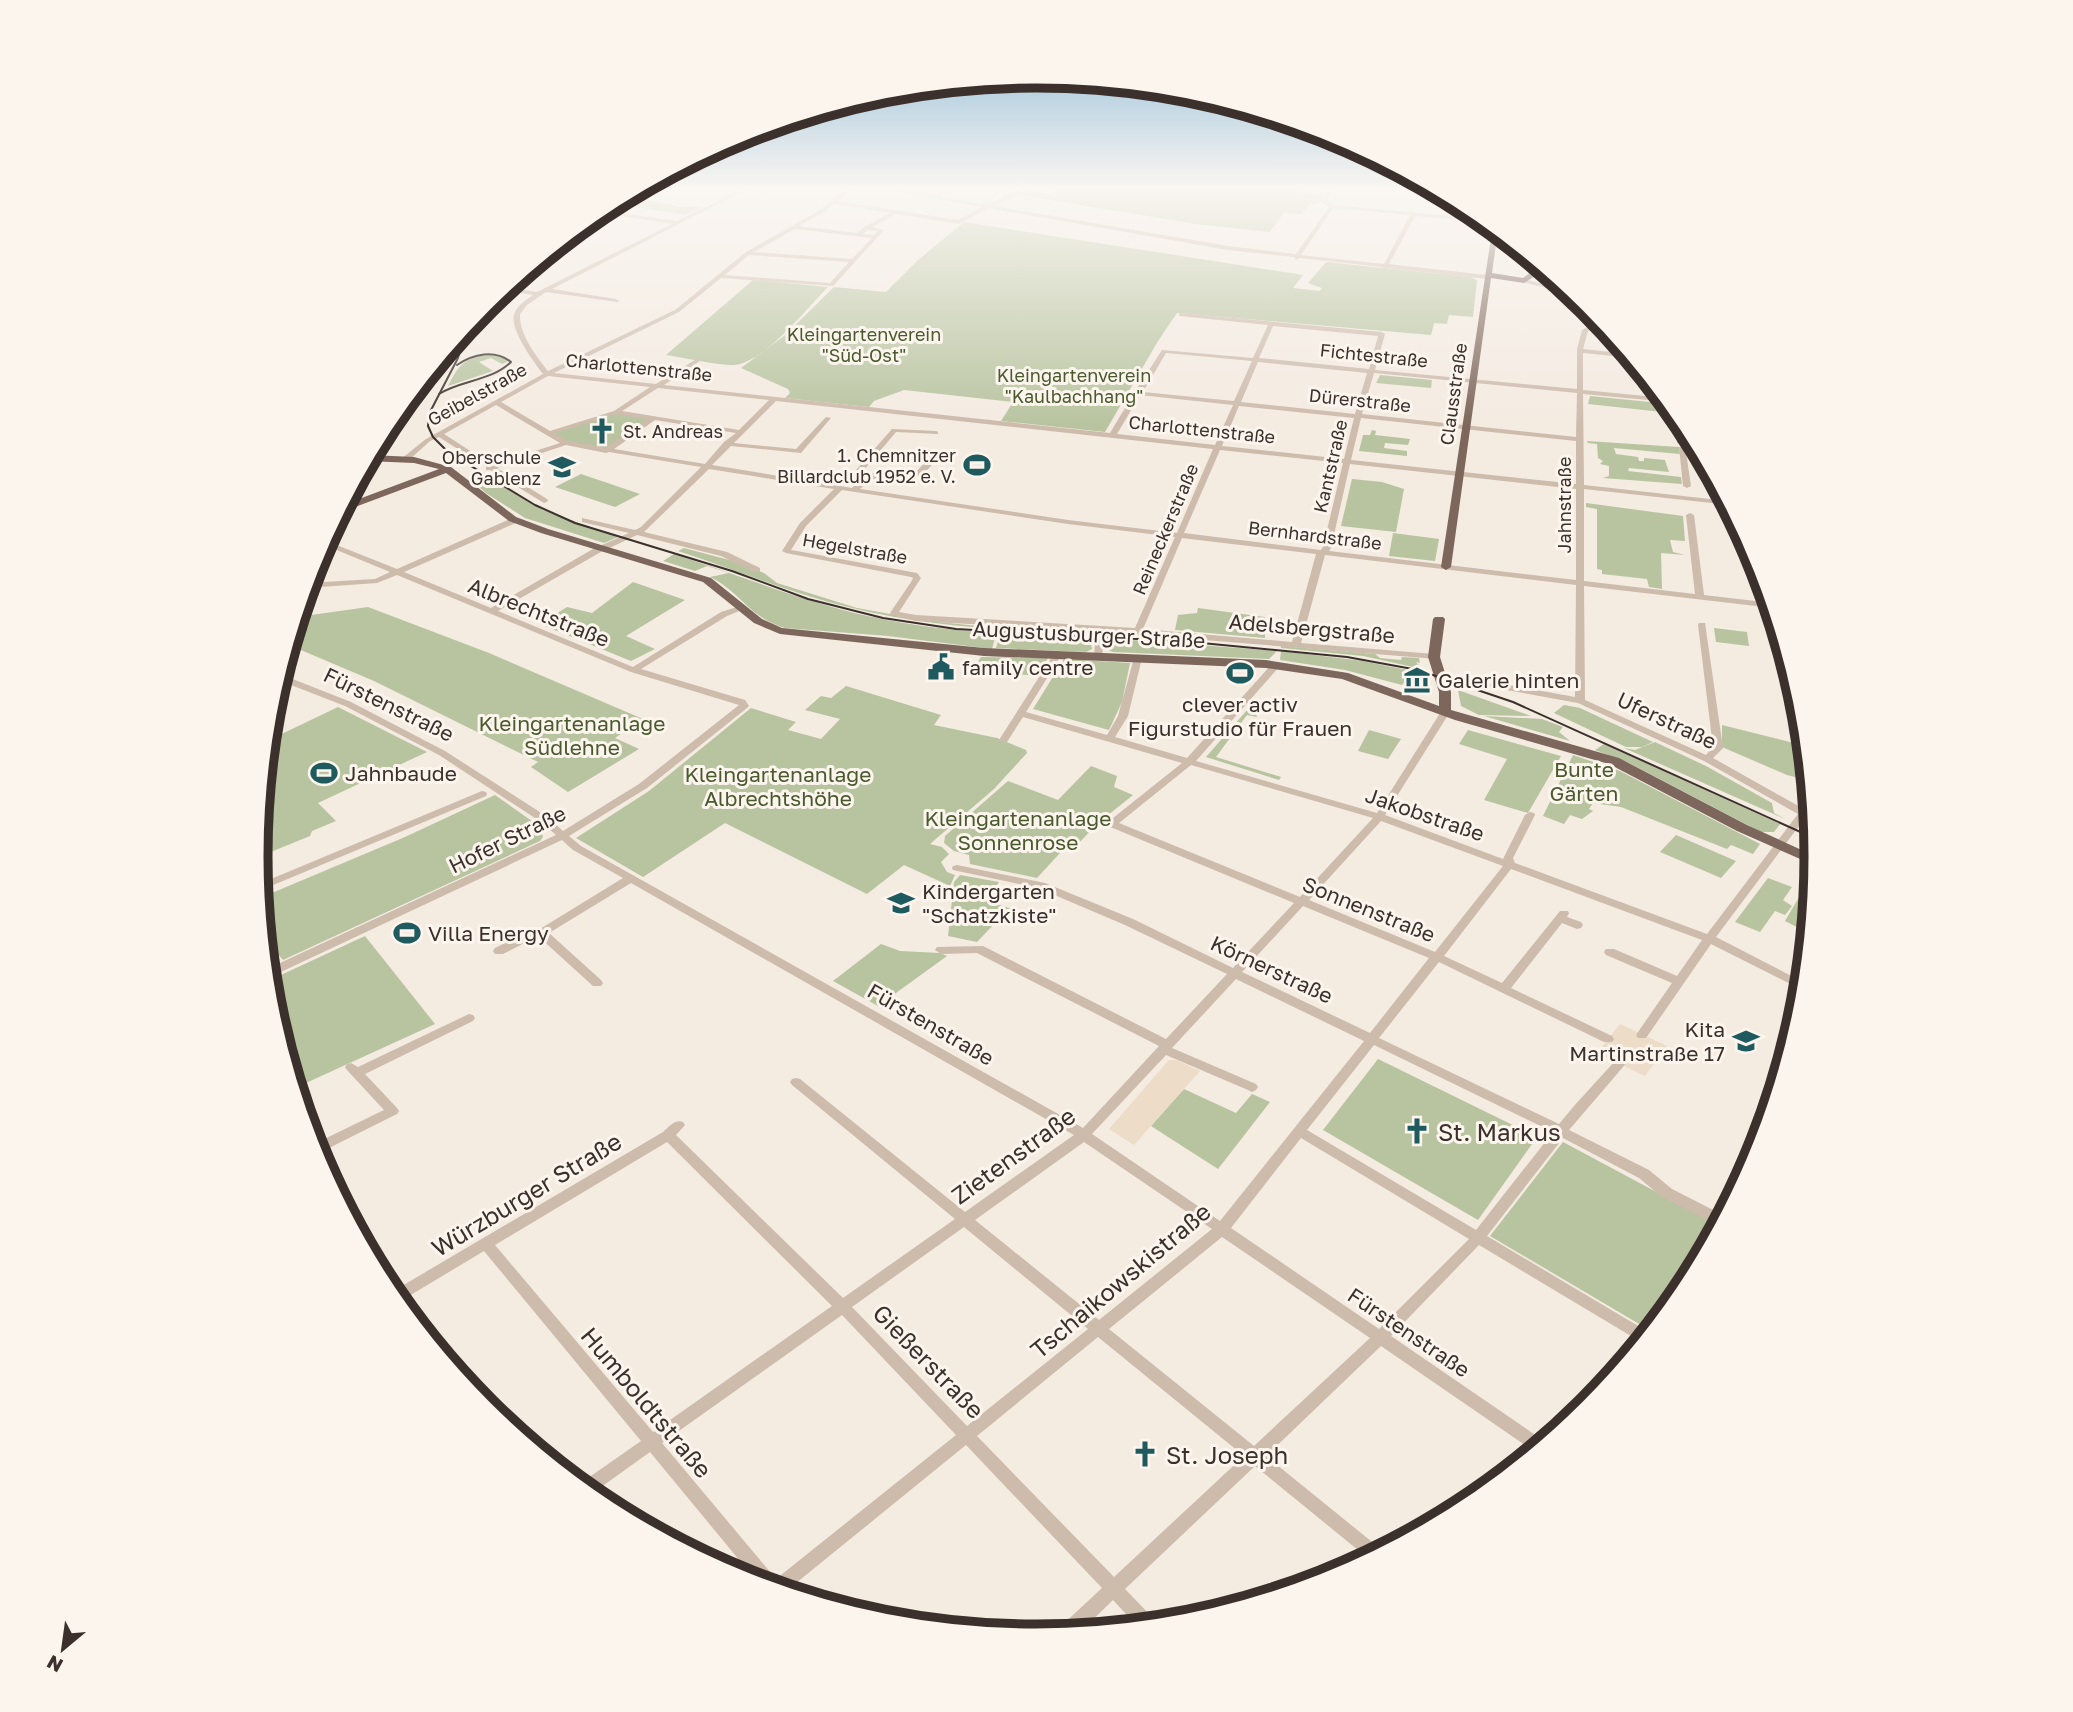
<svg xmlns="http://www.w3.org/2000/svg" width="2073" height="1712" font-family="'Golos Text',sans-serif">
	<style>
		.green { fill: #b8c4a0 }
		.plaza { fill: #ecdcc8 }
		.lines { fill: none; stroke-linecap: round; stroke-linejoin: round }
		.stream { stroke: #7fb0b2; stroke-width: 2 }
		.minor { fill: #cdbbac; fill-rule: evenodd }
		.major { fill: #7d675c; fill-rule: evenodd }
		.tram { stroke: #3b302b; stroke-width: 2 }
		.labels { text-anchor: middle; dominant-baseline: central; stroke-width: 6; stroke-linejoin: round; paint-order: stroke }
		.far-park-label { font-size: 18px; fill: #4a5a2e; stroke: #fbf5ee }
		.far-street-label { font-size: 18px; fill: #3b302b; stroke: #fbf5ee }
		.far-poi-label { font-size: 18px; fill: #3b302b; stroke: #fbf5ee; text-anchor: end }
		.street-label { font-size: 21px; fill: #3b302b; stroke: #fbf5ee }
		.poi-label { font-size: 21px; fill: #3b302b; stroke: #fbf5ee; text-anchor: start }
		.park-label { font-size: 21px; fill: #4a5a2e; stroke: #fbf5ee }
		.near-poi-label { font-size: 24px; fill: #3b302b; stroke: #fbf5ee; text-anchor: start }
		.near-street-label { font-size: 24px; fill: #3b302b; stroke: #fbf5ee }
		.rim { fill: none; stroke: #3b302b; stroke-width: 9 }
	</style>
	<rect width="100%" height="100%" fill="#f4ebe1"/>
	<g class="green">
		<polygon points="1043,187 1295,187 1300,189 1298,193 1325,196 1318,204 1309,204 1302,214 1284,213 1270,232 1195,224 1020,195 1026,191 1051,194 1058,189"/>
		<polygon points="639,198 681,207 702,207 685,215 623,205"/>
		<polygon points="964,222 1303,275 1293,288 1320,291 1322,288 1308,283 1326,262 1470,277 1477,280 1473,317 1449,315 1447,324 1434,323 1431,335 1177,313 1158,341 1105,432 1001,421 1013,402 904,390 874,401 869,407 785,398 790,393 788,389 741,368 784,336 834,287 886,292 917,261"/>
		<path d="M753,280L828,287C808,307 762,366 732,365C710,364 687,358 666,355Z"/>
		<path d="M489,355L506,358L507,362L502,364L491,358L479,362L493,371L448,386C458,366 464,357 489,355Z"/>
		<polygon points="1380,375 1432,380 1431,388 1376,383"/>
		<polygon points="1590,396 1670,404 1671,410 1662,409 1662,412 1588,404"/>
		<polygon points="616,412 654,418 604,450 566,443 549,433"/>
		<polygon points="1372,430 1376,431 1375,435 1410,439 1408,445 1385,443 1384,448 1407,451 1407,456 1359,451 1363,435 1370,435"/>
		<polygon points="1587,441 1679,447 1680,454 1614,448 1616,454 1638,457 1639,461 1644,461 1644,458 1665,460 1669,472 1629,468 1628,471 1681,477 1682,484 1603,478 1609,476 1609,466 1600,464 1603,461 1598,458 1597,444 1588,443"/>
		<polygon points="581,474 640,494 615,507 555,487"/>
		<polygon points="485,476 543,510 618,537 604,543 525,518 486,493 471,480"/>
		<polygon points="1352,479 1382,482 1404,489 1396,532 1341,526"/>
		<polygon points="1586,503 1683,516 1685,541 1670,540 1673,552 1685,555 1661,553 1662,589 1649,587 1647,579 1602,574 1602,570 1597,569 1597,509 1586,507"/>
		<polygon points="1393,533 1439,539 1435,561 1389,556"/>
		<path d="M684,548L733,561L764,573L777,583L857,608L929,621L998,628H1034L1033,631C972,628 912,623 852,608C793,594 736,570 678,551Z"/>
		<path d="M674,554C738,575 802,601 868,616C942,633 1017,634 1090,639L1092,649L1086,652L996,648L999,638L1003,637L1031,636L995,637L992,649L888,636L785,628C748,617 741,592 710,577L729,573L707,566L695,571L663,561Z"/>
		<polygon points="633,582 685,600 626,636 655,649 631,661 540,624 567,607 592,613"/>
		<polygon points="368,607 489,653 643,719 615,738 639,749 568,792 531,767 538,762 374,681 289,645 297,617"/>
		<polygon points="1198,608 1265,617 1265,638 1175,630 1178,615 1197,613"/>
		<polygon points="1714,628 1747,632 1749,646 1716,642"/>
		<polygon points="1105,638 1277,651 1269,659 1113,652 1105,649"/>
		<polygon points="1281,646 1375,654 1380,658 1401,660 1402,657 1419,658 1420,663 1416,662 1422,669 1363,656 1281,648"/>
		<polygon points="1281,651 1363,661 1422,673 1412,678 1409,677 1402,685 1345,670 1280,660"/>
		<polygon points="981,657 1048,658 1038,676 973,670"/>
		<polygon points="1064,659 1130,663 1122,702 1109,730 1033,709"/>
		<polygon points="846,686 941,715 934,725 997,738 1026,750 1027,753 994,789 930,844 942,847 949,854 941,862 947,872 955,875 950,886 904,865 867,894 725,823 643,877 576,838 649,791 751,708 796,722 788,730 821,739 840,719 805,710 821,696 831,698"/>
		<polygon points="1458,690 1531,716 1479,715 1461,706"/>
		<polygon points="1564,705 1580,708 1653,742 1642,747 1626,747 1554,713"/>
		<polygon points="338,707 427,752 318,803 336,821 312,831 310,836 256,858 267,741"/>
		<polygon points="1248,709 1255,711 1257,717 1247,715 1216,757 1281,777 1279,780 1206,757"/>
		<polygon points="1484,716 1542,719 1563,727 1559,732 1570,741"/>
		<polygon points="1722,725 1806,746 1810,781 1787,775 1722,747"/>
		<polygon points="1369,730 1401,739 1388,759 1358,751"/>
		<polygon points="1468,730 1561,756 1528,813 1484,800 1507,759 1459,744"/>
		<polygon points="1655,742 1706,766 1772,803 1774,813 1785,819 1624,748 1635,750"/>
		<polygon points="1604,744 1780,824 1774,832 1761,832 1629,763 1595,750"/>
		<polygon points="1573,755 1620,771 1760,844 1753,854 1731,845 1727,849 1621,807 1593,803 1589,809 1593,811 1582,819 1570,815 1564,824 1543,816"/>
		<polygon points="1091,766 1117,776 1114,787 1133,795 1097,824 1076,846 1060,853 1037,878 970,864 969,855 954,851 944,843 945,836 1008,781 1058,800"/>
		<polygon points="495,795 539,826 543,837 540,841 283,960 264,938 260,898 405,837"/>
		<polygon points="1676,835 1736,861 1721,878 1660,852"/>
		<polygon points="960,875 999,882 987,901 1012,909 1004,918 995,914 989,919 995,923 977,942 948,936 954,882"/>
		<polygon points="1768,878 1792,887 1783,900 1792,906 1785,915 1775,911 1760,932 1735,922"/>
		<polygon points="1809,880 1815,883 1810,934 1785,921"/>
		<polygon points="365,936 435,1024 295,1088 271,1008 268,981"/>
		<polygon points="881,944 900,951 940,953 947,956 878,1006 833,981"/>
		<polygon points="1378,1059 1537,1137 1478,1220 1323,1130"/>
		<polygon points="1184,1089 1236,1113 1252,1094 1270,1102 1218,1169 1151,1126"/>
		<polygon points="1563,1142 1720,1226 1685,1290 1651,1331 1490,1236"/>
	</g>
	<g class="plaza">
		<polygon points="1620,1024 1667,1046 1645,1076 1597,1053"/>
		<polygon points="1169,1060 1176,1060 1200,1071 1134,1145 1109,1129"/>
	</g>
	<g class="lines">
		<polyline class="stream" points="397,434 410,397 443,361 440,357"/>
		<g class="minor">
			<polygon points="656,187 661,187 639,197 620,198 624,195 636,195"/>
			<path d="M746,187H751L552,289L616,299L619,301L618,302L546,292L527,305L520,314C519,334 536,356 548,371L675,310L746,252L820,210L849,187H854L837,201L958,220L982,207L876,187H884L987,205L1024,187H1029L1020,193L994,206L1228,246L1296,254L1329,207L1321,202L1330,187H1334L1327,201L1333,205L1485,219L1489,222L1415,216L1389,264L1487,275L1490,277L1487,279L1387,268L1385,269L1382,267L1299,258L1296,260L1294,257L1228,250L988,208L959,224L896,214L872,227L884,230L833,286L721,278L679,312L554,373L656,384L698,358L700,359V361L664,385L1110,433L1134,393L1162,350L1253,358L1268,325L1179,316V314L1181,313L1382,332L1385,334L1375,370L1577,389V349L1582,330L1601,320L1604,323L1588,331L1583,349L1630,354L1633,358L1583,353V390L1666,398L1669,402L1583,394L1584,485L1728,501L1730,505L1584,489V581L1695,594L1686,515L1690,513L1694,515L1704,595L1772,603L1773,608L1584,586L1585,700L1706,755L1713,747L1698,625L1699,623H1705L1723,748L1713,758L1802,808L1808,800L1812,799L1813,808L1810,812L1813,814L1814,821L1805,818L1716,937L1805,983L1804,991L1711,944L1646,1038H1638L1636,1035L1638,1032L1672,983L1606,955L1604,952L1606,949H1614L1677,976L1702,940L1511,869L1444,956L1502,983L1560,911H1568L1569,913L1567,917L1581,922L1583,925L1581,928L1577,929L1562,923L1511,988L1612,1036L1614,1039L1612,1042H1604L1439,962L1379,1038L1559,1124L1574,1106L1615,1061H1623L1625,1064L1623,1067L1569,1130L1649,1170L1672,1189L1725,1216L1720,1226L1717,1225L1662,1197L1639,1178L1563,1138L1487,1236L1650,1333L1641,1342L1479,1245L1391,1336L1547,1443L1535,1452L1381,1346L1266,1456L1382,1550L1383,1552L1369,1559L1255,1466L1125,1589L1155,1620L1157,1625L1138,1627L1113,1600L1079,1633L1057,1635L1059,1628L1102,1588L966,1445L785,1592L759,1584L650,1452L590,1495L578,1485L641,1441L484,1251L399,1302L390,1293L663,1132C670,1126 675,1119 683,1122L685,1125L676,1135L843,1298L955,1219L792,1085L790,1082L792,1079L796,1078L800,1079L965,1212L1074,1135L631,883L549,933L601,980L603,983L601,986H593L538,936L503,954H495L493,951L495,948L533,929H540L623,878L573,850L562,840L268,978L267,969L271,967L266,962L265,949L269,950L280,963L556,835L541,822L439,755L345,706L278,680L280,674L351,702L445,751L549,818L563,831L639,784L739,705L631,672L397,575L377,583L306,588L307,583L375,579L390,572L322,544L324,540L397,569L512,518H518V522L404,572L491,608L593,549L629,533L582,522V518L635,530L641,527L701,467L609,452L606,453L566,445L497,468L547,499L548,501L544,503L490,470H486V467L439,437L430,441L408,461L401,459L426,439L543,374C534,362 510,330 514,315C516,306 526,300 533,295L501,290L504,287L537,292L672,224L596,212L599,210L677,221ZM834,204L890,213L864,227L857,233L799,226L824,212ZM1333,208L1410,215L1384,264L1301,255ZM795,229L872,238L852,259L754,252ZM868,230L877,231L875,235L863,234ZM749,255L849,262L830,283L725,275ZM1273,326L1378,336L1369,369L1259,358ZM1166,353L1252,361L1234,401L1143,392ZM1258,362L1367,373L1355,414L1241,402ZM1374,373L1577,393L1576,437L1362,414ZM548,376L650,387L614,411L550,431L501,402ZM658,388L769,400L739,430L622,411ZM1140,395L1233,405L1215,445L1117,434ZM776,401L1213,449L1177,533L1068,520L860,489C879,469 895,478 921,476L939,458V454H933L916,472L893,471L868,474L864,473V470L896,432L938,434V432L936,431L892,429L856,470L857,476L863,477L852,488L712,465L731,446L801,453L831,418L826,417L796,449L734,443ZM496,405L560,443L492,465L444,434ZM1239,406L1354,418L1344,459L1222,446ZM616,414L648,419L606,447L568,441L555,433ZM1361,418L1576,441V484L1351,460ZM655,420L736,433L724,442L705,464L614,449ZM1220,450L1343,463L1323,547L1321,550L1184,533ZM1350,464L1576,489V580L1329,551L1331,548ZM709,469L834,489L800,523L782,551L786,553L911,577L913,578L911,582L890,613L891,615L916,621L1096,631L1094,656L1098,659L1102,656L1105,632L1437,659L1438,657L1434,654L1301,643L1325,555L1576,585L1575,697L1493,682L1488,685L1490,687L1578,703L1704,761L1798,814L1707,934L1515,863L1513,858L1535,815L1534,813L1530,812L1525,815L1503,859L1385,815L1450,712L1448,710H1442L1377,813L1196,761L1279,667V663H1273L1187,758L1115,737L1128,716L1142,658L1141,656H1135L1134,658L1118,716L1107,735L1026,712L1062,654L1058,651L1055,652L999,740L1001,742H1007L1023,717L1182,763L1108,822L1107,824L1108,826L1294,903L1233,968L1133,919L1045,883L957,865L953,866L952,868L953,870L1038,888L1125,925L1227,974L1166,1039L983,946L937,947L935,950L941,954L977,953L1159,1046L1083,1128L581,846L569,836L647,788L747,708L749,706L745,700L641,669L727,616L744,609L740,606L721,612L633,667L498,611L599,553L637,535L721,556L754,572H760V568L727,552L644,532ZM842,490L1068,524L1175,537L1135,628L916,615L899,612L921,578L917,573L791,550L806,526ZM1182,538L1316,554L1292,642L1143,629ZM1191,765L1373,818L1300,897L1119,823ZM1381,821L1503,866L1435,952L1309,900ZM1303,906L1429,958L1370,1033L1242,972ZM1236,979L1364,1041L1220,1221L1092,1134L1166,1055L1248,1090L1252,1092L1256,1090L1258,1087L1256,1084L1172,1048ZM1374,1045L1553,1132L1476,1230L1307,1130ZM1301,1138L1469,1239L1379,1329L1231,1228ZM667,1142L832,1306L653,1432L495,1245ZM1084,1142L1212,1229L1099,1320L975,1220ZM964,1227L1088,1329L967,1426L852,1307ZM1222,1237L1370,1338L1254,1446L1109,1329ZM842,1315L956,1435L776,1579L662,1443ZM1098,1337L1244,1456L1114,1577L977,1436Z"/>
			<polygon points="1524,279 1574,292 1579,296 1522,282 1522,280"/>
			<polygon points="1677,412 1682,418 1685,443 1681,445 1677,443 1675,414"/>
			<polygon points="1679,447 1700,449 1702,453 1686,452 1691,486 1687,488 1683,486"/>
			<polygon points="482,791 486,792 487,794 486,796 259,891 259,884"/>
			<polygon points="469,1014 473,1015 475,1018 473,1021 365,1074 397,1108 399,1111 397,1114 315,1155 312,1145 384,1110 347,1070 345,1067 347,1064 351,1063 358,1067"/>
		</g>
		<g class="major">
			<polygon points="1493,225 1498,230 1492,273 1523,278 1540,265 1546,269 1524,283 1491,278 1451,567 1446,570 1441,567"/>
			<polygon points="370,455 414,457 451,467 516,517 548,529 711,578 762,619 782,628 984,648 1266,660 1348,673 1439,706 1439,692 1428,657 1433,619 1435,617 1443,617 1445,619 1440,657 1451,692 1451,710 1619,758 1747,825 1817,857 1816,866 1737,831 1609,764 1455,720 1342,679 1266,668 984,656 780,634 754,623 703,582 541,533 509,521 446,473 339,513 343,505 439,469 414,463 367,461"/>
		</g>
		<g class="tram">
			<polyline points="456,339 460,351 458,358 430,412 428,426 433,437 448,452 535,505 575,523 732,571 808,599 883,618 956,629 1191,642 1347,657 1418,670 1513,702 1816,839"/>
			<path d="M439,394C461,380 492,381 511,362C495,349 473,354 457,365"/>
		</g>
	</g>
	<linearGradient id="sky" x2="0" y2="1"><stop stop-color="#7eb2d2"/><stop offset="0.44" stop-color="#faf6f2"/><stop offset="1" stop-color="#faf6f2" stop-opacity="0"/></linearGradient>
	<rect width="2073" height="426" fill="url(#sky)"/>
	<defs>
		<g id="church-bare" transform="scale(2.1)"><path d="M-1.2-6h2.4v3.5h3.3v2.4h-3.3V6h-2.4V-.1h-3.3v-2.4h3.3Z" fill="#1f5a5e" stroke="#fbf5ee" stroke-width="2.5" paint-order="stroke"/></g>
		<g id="stadium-bare" transform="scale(2.1)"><path d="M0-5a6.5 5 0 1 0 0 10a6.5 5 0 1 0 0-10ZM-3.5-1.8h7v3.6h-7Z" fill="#1f5a5e" stroke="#fbf5ee" stroke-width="2.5" paint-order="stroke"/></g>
		<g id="school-bare" transform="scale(2.1)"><path d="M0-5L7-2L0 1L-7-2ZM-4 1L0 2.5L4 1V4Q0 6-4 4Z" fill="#1f5a5e" stroke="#fbf5ee" stroke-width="2.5" paint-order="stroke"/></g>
		<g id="civic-bare" transform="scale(2.1)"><path d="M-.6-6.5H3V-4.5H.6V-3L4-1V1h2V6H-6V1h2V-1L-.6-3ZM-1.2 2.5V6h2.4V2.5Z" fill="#1f5a5e" stroke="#fbf5ee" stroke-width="2.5" paint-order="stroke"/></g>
		<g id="museum-bare" transform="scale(2.1)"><path d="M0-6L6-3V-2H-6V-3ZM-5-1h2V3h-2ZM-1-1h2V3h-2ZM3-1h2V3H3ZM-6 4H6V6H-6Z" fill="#1f5a5e" stroke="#fbf5ee" stroke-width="2.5" paint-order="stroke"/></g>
	</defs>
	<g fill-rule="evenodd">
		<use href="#church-bare" x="602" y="431"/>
		<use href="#stadium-bare" x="977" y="465"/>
		<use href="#school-bare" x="562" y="467"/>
		<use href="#civic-bare" x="941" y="667"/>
		<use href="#stadium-bare" x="1240" y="673"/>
		<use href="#museum-bare" x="1417" y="680"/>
		<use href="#stadium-bare" x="324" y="773"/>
		<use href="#school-bare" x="901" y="903"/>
		<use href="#stadium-bare" x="407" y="933"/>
		<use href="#school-bare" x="1746" y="1041"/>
		<use href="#church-bare" x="1417" y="1131"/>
		<use href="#church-bare" x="1145" y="1454"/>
	</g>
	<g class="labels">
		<g class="far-park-label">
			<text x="864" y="334">Kleingartenverein<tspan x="864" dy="21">"Süd-Ost"</tspan></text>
			<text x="1074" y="375">Kleingartenverein<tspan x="1074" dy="21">"Kaulbachhang"</tspan></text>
		</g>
		<g class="far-street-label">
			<text transform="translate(1374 355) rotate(6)">Fichtestraße</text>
			<text transform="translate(639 367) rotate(6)">Charlottenstraße</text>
			<text transform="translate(477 394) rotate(-29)">Geibelstraße</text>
			<text transform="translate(1453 394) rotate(-82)">Clausstraße</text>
			<text transform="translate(1360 400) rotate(6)">Dürerstraße</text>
			<text transform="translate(1202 429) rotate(6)">Charlottenstraße</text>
			<text transform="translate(1330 466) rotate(-77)">Kantstraße</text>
			<text transform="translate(1564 505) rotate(-90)">Jahnstraße</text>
			<text transform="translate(1165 529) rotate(-67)">Reineckerstraße</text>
			<text transform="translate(1315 535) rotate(7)">Bernhardstraße</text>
			<text transform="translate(855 548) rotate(10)">Hegelstraße</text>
		</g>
		<g class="far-poi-label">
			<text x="623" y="431" text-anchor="start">St. Andreas</text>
			<text x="956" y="455">1. Chemnitzer<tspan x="956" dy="21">Billardclub 1952 e. V.</tspan></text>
			<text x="541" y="457">Oberschule<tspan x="541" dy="21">Gablenz</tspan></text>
		</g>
		<g class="street-label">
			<text transform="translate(539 612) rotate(22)">Albrechtstraße</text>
			<text transform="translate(1312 628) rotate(5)">Adelsbergstraße</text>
			<text transform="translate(1089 634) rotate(3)">Augustusburger Straße</text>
			<text transform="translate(389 704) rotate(26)">Fürstenstraße</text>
			<text transform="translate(1667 720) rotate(25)">Uferstraße</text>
			<text transform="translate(1425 814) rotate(19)">Jakobstraße</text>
			<text transform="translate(507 839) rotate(-26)">Hofer Straße</text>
			<text transform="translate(1369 909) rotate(22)">Sonnenstraße</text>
			<text transform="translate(1272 969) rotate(25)">Körnerstraße</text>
			<text transform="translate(931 1024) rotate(30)">Fürstenstraße</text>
			<text transform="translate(1409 1332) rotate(34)">Fürstenstraße</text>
		</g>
		<g class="poi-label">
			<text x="962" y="667">family centre</text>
			<text x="1438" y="680">Galerie hinten</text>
			<text x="1240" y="704" text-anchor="middle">clever activ<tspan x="1240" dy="24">Figurstudio für Frauen</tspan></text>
			<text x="345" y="773">Jahnbaude</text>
			<text x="922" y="891">Kindergarten<tspan x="922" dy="24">"Schatzkiste"</tspan></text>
			<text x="428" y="933">Villa Energy</text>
			<text x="1725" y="1029" text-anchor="end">Kita<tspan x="1725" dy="24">Martinstraße 17</tspan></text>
		</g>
		<g class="park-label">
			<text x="572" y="723">Kleingartenanlage<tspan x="572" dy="24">Südlehne</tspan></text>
			<text x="1584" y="769">Bunte<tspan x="1584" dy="24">Gärten</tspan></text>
			<text x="778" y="774">Kleingartenanlage<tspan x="778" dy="24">Albrechtshöhe</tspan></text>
			<text x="1018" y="818">Kleingartenanlage<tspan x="1018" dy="24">Sonnenrose</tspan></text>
		</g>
		<g class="near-poi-label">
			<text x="1438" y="1131">St. Markus</text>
			<text x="1166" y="1454">St. Joseph</text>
		</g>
		<g class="near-street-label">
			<text transform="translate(1013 1155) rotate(-36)">Zietenstraße</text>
			<text transform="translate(526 1194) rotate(-31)">Würzburger Straße</text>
			<text transform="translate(1120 1280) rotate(-40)">Tschaikowskistraße</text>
			<text transform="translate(929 1361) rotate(46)">Gießerstraße</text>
			<text transform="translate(647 1402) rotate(50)">Humboldtstraße</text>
		</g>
	</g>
	<path d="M0 0H2073V1712H0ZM268 856a768 768 0 1 1 1536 0a768 768 0 1 1-1536 0Z" fill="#fbf5ee" fill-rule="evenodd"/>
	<path class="rim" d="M268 856a768 768 0 1 1 1536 0a768 768 0 1 1-1536 0Z"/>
	<g transform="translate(63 1649) rotate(209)" stroke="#fbf5ee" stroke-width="5" paint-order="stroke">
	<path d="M0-5L12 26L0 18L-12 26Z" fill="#3b302b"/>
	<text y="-10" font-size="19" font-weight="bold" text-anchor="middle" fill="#3b302b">N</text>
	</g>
</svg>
